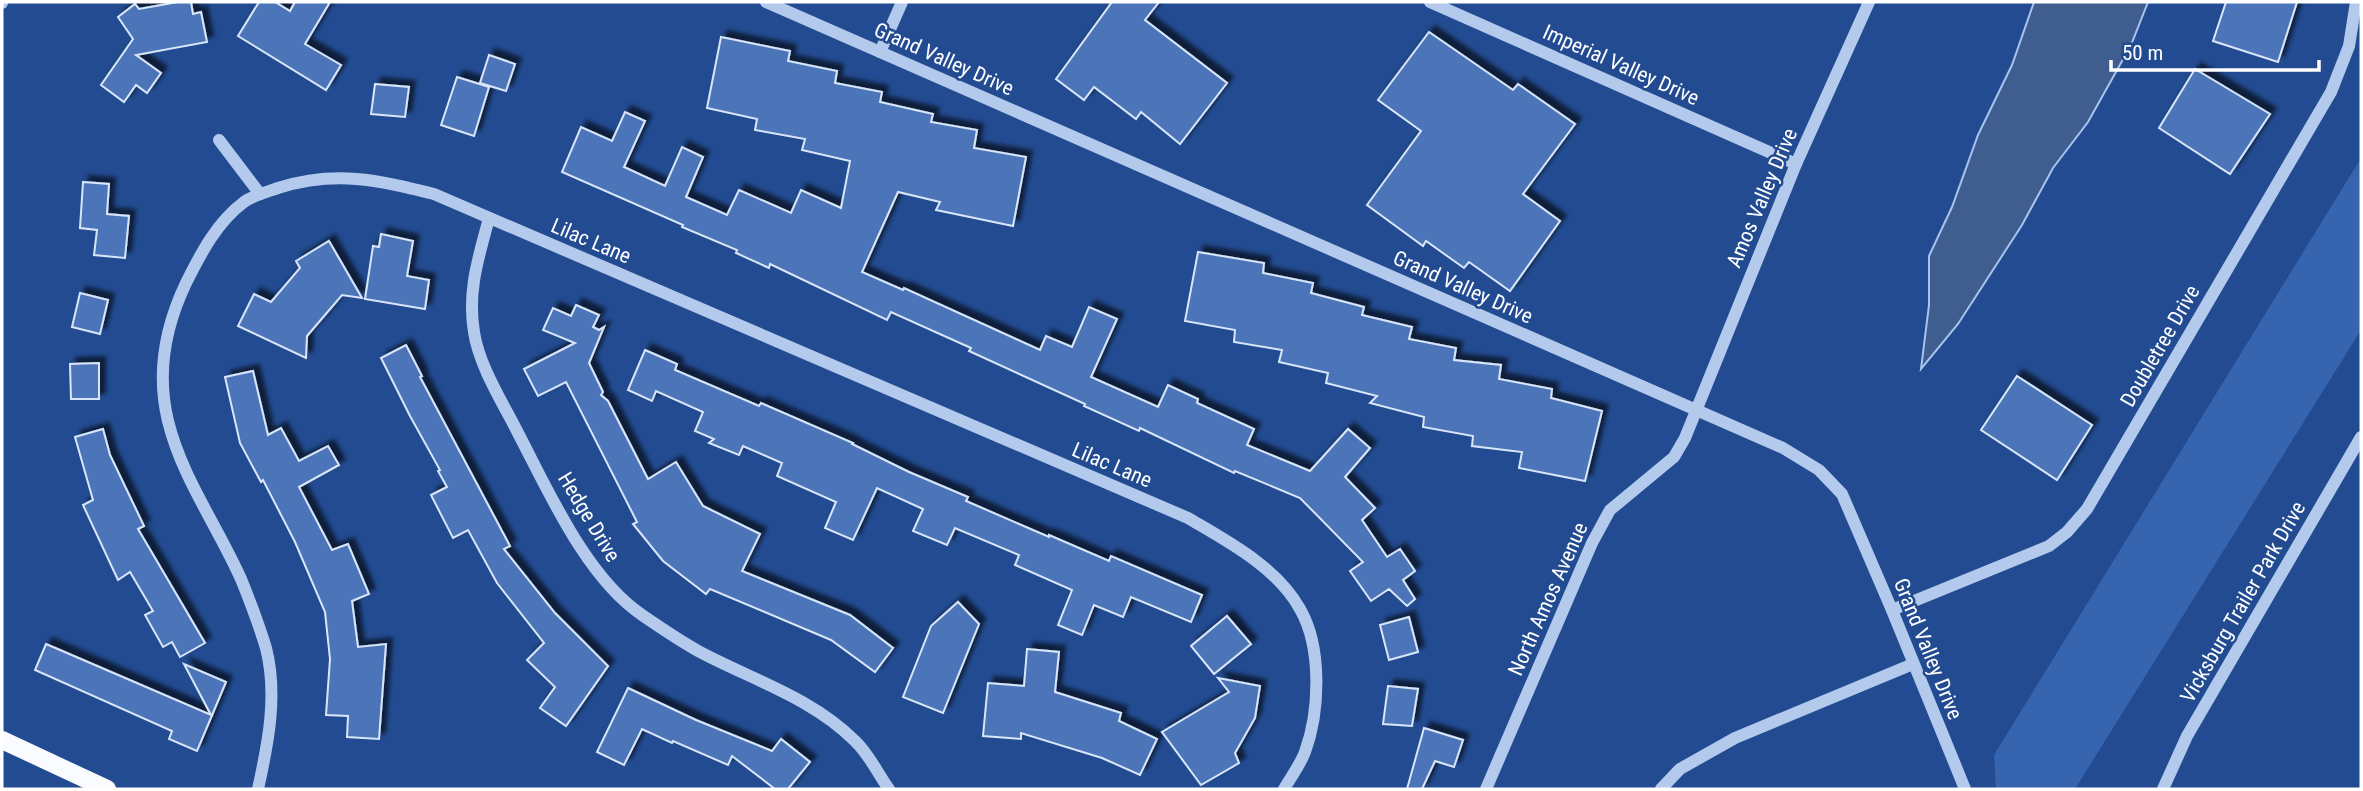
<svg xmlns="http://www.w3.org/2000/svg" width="2363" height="791" font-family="'Roboto Condensed',sans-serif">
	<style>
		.green { fill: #3664af }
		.water { fill: #405d90; stroke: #a8c4ee; stroke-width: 2 }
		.building { fill: #4b74b8; stroke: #d9e6f9; stroke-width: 2; filter: url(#shadow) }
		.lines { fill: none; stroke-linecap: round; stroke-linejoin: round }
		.minor { stroke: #b4caed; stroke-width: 12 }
		.major { stroke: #fafbff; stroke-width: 18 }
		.labels { text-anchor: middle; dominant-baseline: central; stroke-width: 5; stroke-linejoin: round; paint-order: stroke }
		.street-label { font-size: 21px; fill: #fff; stroke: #224b91 }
	</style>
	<defs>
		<filter id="shadow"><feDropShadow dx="6" dy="-6" stdDeviation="2" flood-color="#0009"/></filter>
	</defs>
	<rect width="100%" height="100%" fill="#224b91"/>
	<polygon class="green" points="2361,158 2361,330 2075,789 1996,789 1994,755"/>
	<polygon class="water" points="2034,2 2148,2 2131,45 2088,122 2053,168 2022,225 1958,324 1921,369 1929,305 1929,256 1952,207 1978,135 2012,65"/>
	<g class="building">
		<polygon points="178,2 191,2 193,14 201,12 207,42 136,55 161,73 147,93 136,85 124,102 101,85 133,39 118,17 135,4 139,9"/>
		<polygon points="259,2 275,2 290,11 295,2 330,2 305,44 341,65 326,90 238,36"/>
		<polygon points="1112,2 1159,2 1145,20 1227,83 1180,144 1141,112 1136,119 1094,87 1084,100 1056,79"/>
		<polygon points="2226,2 2297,2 2278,62 2213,41"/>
		<polygon points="1429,32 1513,90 1518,84 1575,124 1523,194 1560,221 1510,291 1469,262 1464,268 1426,241 1423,246 1367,205 1421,131 1378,100"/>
		<polygon points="721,37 790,51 788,61 837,71 835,83 882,92 880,102 933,114 931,122 977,130 974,148 1026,157 1013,226 936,210 940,202 898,192 862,272 903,290 904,288 1040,350 1046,336 1072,347 1089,307 1117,319 1091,377 1158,407 1168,385 1198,399 1197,403 1254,429 1247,445 1310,471 1348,429 1370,448 1345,477 1375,508 1362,520 1387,557 1400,549 1415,571 1403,580 1415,599 1407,606 1389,589 1371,601 1350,571 1363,562 1300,498 1235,471 1234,473 1140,428 1139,431 1084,406 1085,404 969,351 971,348 891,312 887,320 770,264 769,268 736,253 737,250 682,227 683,225 562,172 581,127 612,141 625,112 645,121 624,167 665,186 682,147 703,157 686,197 727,215 739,190 791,213 801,190 841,208 850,161 802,150 805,139 755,130 757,119 707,108"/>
		<polygon points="489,55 515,64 506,91 480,83"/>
		<polygon points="2195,69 2270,114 2230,174 2159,128"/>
		<polygon points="457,77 489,87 474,136 441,125"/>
		<polygon points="375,84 409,87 405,117 371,114"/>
		<polygon points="83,182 109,184 107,214 129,216 125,258 94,255 97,230 80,228"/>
		<polygon points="381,234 413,241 407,276 429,280 425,309 365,299 373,246 379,247"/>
		<polygon points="329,241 362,298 342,295 307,336 306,358 238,326 254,294 271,302 300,268 296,261"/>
		<polygon points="1198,252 1264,263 1263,273 1313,283 1311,293 1364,307 1362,315 1412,327 1409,339 1456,348 1454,360 1501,365 1499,379 1552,389 1551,398 1602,411 1585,481 1519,468 1522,452 1472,446 1473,436 1423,427 1424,417 1370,403 1377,396 1326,383 1328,373 1279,362 1282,350 1234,342 1235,330 1185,321"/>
		<polygon points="80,293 108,300 100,334 72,327"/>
		<polygon points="576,305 599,315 593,327 599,330 604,327 589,363 603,392 601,395 608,401 648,479 676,462 703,506 760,534 742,571 850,615 893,648 875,672 831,640 710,589 706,594 663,561 633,524 637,522 566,382 538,396 524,369 575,343 543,330 553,308 571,316"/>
		<polygon points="406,345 422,376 420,377 510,546 504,549 555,613 608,666 566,726 540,708 555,687 527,660 544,643 497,583 468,530 453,538 431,495 447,487 438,471 440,470 410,416 381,358"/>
		<polygon points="645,350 677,364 675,370 759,406 761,403 853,443 852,444 909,472 968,497 966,501 1049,537 1049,535 1109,561 1111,556 1202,595 1191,622 1131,597 1123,617 1094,605 1082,635 1058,625 1072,590 1015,565 1019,555 955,528 947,545 913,531 923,509 877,488 853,540 825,528 836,502 777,476 782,463 743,446 739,455 709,443 714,439 695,431 703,412 656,391 652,401 628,390"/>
		<polygon points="99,363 99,399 71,399 70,364"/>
		<polygon points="253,371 268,435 281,428 299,461 328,446 339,465 299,487 332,550 348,544 369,594 352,601 358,647 386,644 379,739 347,737 348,716 326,715 330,659 325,612 295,542 263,480 261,482 240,443 225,377"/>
		<polygon points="2017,376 2092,425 2057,480 1981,430"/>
		<polygon points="103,429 110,455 144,526 138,529 205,643 180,657 172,642 163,647 145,615 153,611 130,572 118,580 83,505 93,500 75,437"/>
		<polygon points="958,602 979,624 943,713 903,697 931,626"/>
		<polygon points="1227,616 1251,644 1214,674 1191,646"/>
		<polygon points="1409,617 1418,652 1389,660 1380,625"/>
		<polygon points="46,644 211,715 184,664 226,682 197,751 169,739 172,731 35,670"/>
		<polygon points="1027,649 1059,652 1055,692 1121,713 1119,721 1157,739 1140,775 1102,758 1021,733 1021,739 983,736 988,683 1024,686"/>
		<polygon points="1218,678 1260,686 1255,718 1235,753 1239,763 1201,785 1162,732 1229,692"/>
		<polygon points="1388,686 1418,689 1412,726 1383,724"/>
		<polygon points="628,688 696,720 772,751 781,739 810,762 788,789 775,789 732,756 728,765 673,741 672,743 642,729 624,765 597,752"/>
		<polygon points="1424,728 1463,740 1454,767 1435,761 1422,789 1407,789"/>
	</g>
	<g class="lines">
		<g class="minor">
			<polyline points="766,2 1783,448 1819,470 1842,494 1892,610 1965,789"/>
			<polyline points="1430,2 1796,164"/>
			<polyline points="2,3 2,2"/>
			<polyline points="880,52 902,2"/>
			<polyline points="219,140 260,194"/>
			<path d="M489,218C479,256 467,291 474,332C479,366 503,403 518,433C549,492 586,577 642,615C661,628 680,641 700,652C753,680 812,698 855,741C869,754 878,774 889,789"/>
			<polyline points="1892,610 2049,546 2067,532 2087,509 2331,92 2349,46 2356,2"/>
			<path d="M258,789C268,744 278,695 266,648C259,625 250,601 241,579C217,525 182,478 168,421C156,372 165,327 186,283C201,253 217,222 244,202C254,195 267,192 278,188C336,170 377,180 434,194L1188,518C1227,541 1277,567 1300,609C1322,647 1320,711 1305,752C1300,765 1291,777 1284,789"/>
			<polyline points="1486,789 1592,543 1610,510 1674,457 1685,438 1796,164 1869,2"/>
			<polyline points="1661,789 1680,769 1735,738 1913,664"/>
			<polyline points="2163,789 2187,736 2361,437"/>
		</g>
		<polyline class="major" points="2,740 107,789"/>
	</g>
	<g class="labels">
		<g class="street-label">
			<text transform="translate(944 59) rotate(24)">Grand Valley Drive</text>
			<text transform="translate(1621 65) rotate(24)">Imperial Valley Drive</text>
			<text transform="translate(1762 198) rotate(-67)">Amos Valley Drive</text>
			<text transform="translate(591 241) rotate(23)">Lilac Lane</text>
			<text transform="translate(1463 287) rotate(24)">Grand Valley Drive</text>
			<text transform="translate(2160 346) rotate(-60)">Doubletree Drive</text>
			<text transform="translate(1112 465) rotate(23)">Lilac Lane</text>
			<text transform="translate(589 517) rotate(59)">Hedge Drive</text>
			<text transform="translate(1548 599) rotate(-66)">North Amos Avenue</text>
			<text transform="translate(2243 602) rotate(-60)">Vicksburg Trailer Park Drive</text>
			<text transform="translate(1928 649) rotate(68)">Grand Valley Drive</text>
		</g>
	</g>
	<rect width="2363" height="791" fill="none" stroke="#ffffff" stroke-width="7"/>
	<path d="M2111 60v10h208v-10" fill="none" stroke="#ffffff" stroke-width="3.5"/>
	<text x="2122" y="60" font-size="21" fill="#ffffff" stroke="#224b91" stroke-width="5" paint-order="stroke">50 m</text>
</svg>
